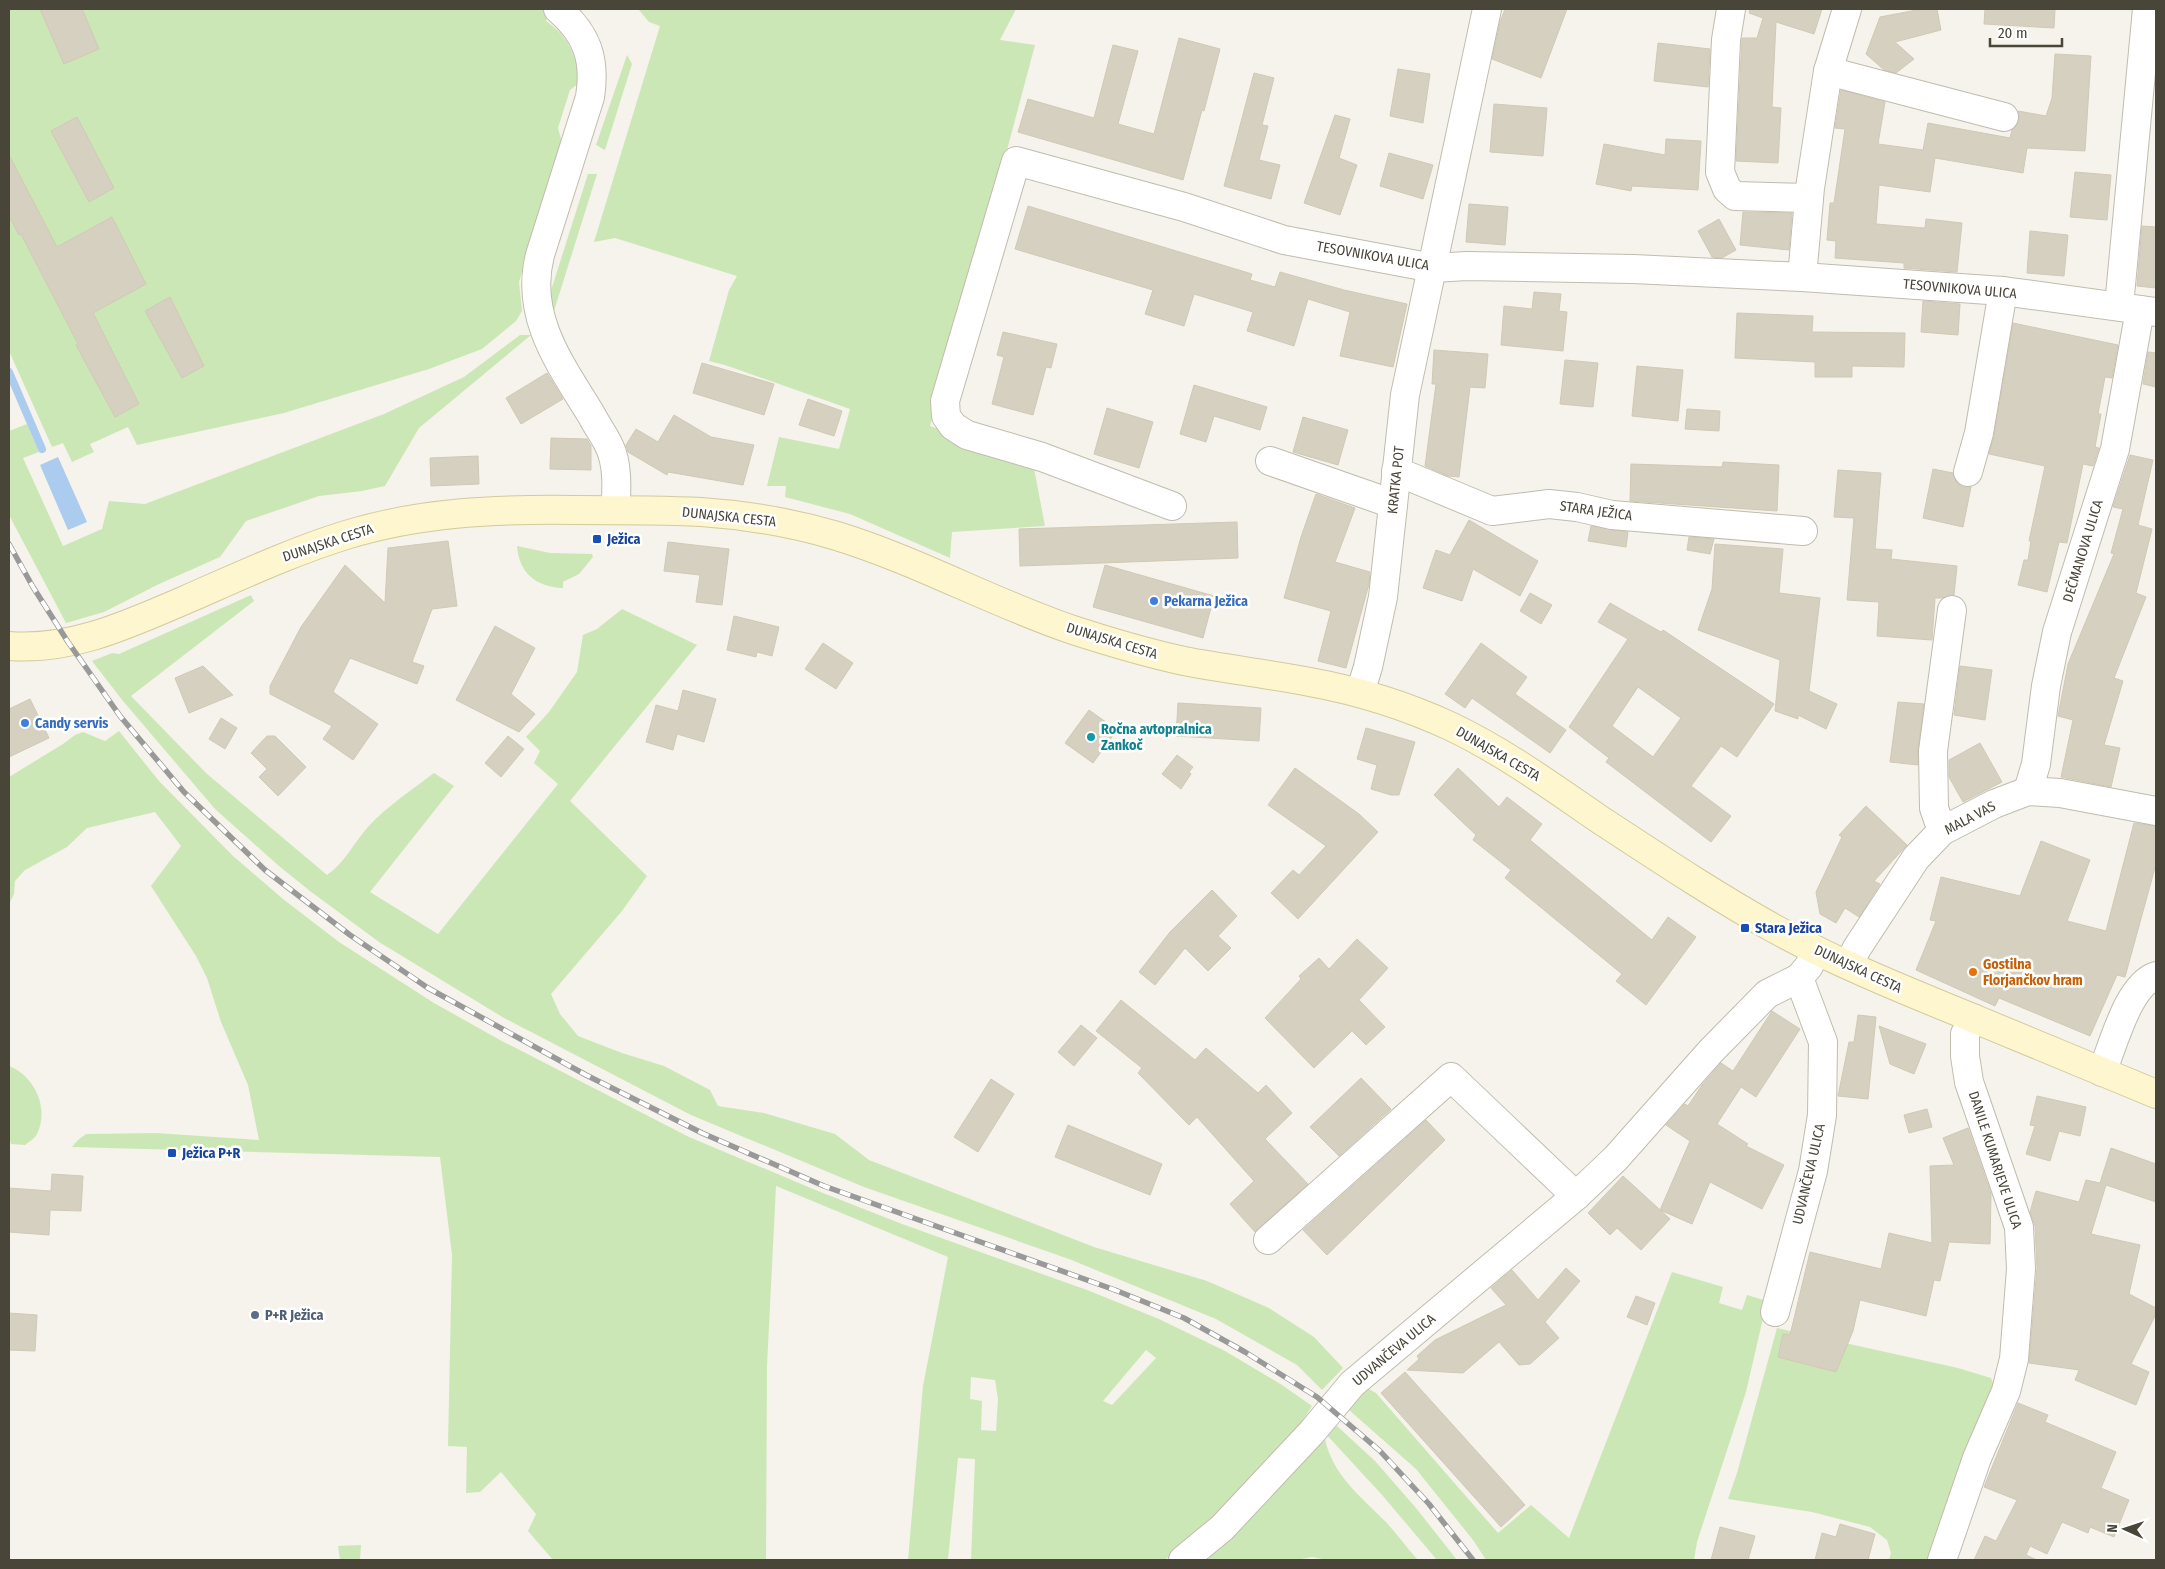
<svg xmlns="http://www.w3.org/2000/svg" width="2165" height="1569" font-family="'Fira Sans Condensed',sans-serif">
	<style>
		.green { fill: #cce7b6; fill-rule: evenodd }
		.water { fill: #abccee }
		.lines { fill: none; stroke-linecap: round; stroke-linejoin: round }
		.stream { stroke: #abccee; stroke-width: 8 }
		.building { fill: #d6d0c1; stroke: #d1c9b5; fill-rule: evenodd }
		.street-casing { stroke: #c0bcae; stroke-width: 30 }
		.secondary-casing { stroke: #d3ca9d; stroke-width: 30 }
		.street { stroke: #fff; stroke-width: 28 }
		.secondary { stroke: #fdf6ce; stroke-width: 28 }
		.rail-casing { stroke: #999; stroke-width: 5.5 }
		.rail { stroke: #fff; stroke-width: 4; stroke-dasharray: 11; stroke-linecap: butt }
		.transit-dot { fill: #1a4fb4; stroke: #fff; stroke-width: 2 }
		.shop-dot { fill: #3f7fe0; stroke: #fff; stroke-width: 2 }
		.culture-dot { fill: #0f9aa8; stroke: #fff; stroke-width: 2 }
		.food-dot { fill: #e8710a; stroke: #fff; stroke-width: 2 }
		.service-dot { fill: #5c6f8a; stroke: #fff; stroke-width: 2 }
		.labels { text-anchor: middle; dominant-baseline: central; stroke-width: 5; stroke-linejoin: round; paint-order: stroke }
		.street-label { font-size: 14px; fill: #494539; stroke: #fff }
		.transit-label { font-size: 14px; font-weight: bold; fill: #164399; stroke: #fff; text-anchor: start }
		.shop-label { font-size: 14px; font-weight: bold; fill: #366cbe; stroke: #fff; text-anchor: start }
		.culture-label { font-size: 14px; font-weight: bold; fill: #0d838f; stroke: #fff; text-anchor: start }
		.food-label { font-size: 14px; font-weight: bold; fill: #c56008; stroke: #fff; text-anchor: start }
		.service-label { font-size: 14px; font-weight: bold; fill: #4e5e75; stroke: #fff; text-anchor: start }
	</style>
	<rect width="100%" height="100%" fill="#f5f3eb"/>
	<g class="green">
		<path d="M9,9H552L546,21C568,36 578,57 579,83L570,90L558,128L562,143L519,282L522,311L516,321L482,349L429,369L284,413L137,445L128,427L90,444L94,452L72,462L63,443L52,447L9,351Z"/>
		<polygon points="638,9 1016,9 1000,40 1035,45 967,300 930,426 1033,463 1045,526 952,532 950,558 850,514 785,497 786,486 767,486 779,437 839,449 850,409 725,365 709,361 729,290 737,276 615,238 594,242 660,26 649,22"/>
		<polygon points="627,55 632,64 605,150 596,145"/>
		<polygon points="588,174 597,174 553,314 548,300"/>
		<polygon points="520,335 531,335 419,428 385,486 362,491 319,496 246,521 220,557 159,584 104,612 66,623 9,515 9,431 27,424 39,452 23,458 63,546 102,529 109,501 145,504 384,414 464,377"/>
		<path d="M517,546L550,553L592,554L593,557L579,574L563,582V588C536,587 519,573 517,546Z"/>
		<path d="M251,595L254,601L131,696L206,773L327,875C345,863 354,842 368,827C387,806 412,790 434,773L454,786L370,892L438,934L558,784L534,763L540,751L526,737L549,712L577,672L583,635L597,629L622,609L697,645L570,801L647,876L622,911L551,994L560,1014L578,1036L622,1053L664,1066L710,1090L718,1106L764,1113L835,1134L869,1160L1094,1247L1207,1281L1269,1308L1314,1337L1343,1368L1322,1390L1297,1365L1216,1319L1069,1259L864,1187L691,1115L504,1018L379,942L310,891L279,866L215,809L123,701L92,661L112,653L119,654Z"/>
		<path d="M119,731L159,781L233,856L283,899L339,942L434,1003L500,1040L689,1137L818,1191L902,1224L1087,1290L1159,1319L1225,1351L1282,1385L1312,1406L1284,1449L1180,1550L1164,1560H971L975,1459L958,1458L948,1560H908L923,1386L948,1257L776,1186L767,1366L766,1560H553L528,1531L536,1514L501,1472L480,1492L466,1493L467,1447L448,1446L452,1255L440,1157L72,1147L78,1140L86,1134L156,1133L259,1140L248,1085L221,1022L207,978L196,956L151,886L181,846L155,812L87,828L67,847L25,870L15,881L14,894L9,904V777L63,744L75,735L83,732L105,741ZM1146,1350L1156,1358L1112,1405L1103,1401ZM971,1377L995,1380L998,1399L996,1431L981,1430L982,1401L970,1399Z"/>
		<path d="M9,1066C34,1075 50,1109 37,1134C35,1138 29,1142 25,1145L11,1144L9,1137Z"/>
		<polygon points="1672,1272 1723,1287 1719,1303 1742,1310 1747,1295 1767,1301 1746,1392 1697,1542 1694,1560 1486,1560 1473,1540 1416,1469 1349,1410 1367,1388 1376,1393 1498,1533 1531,1505 1569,1538"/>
		<polygon points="1777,1328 1958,1368 1991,1378 1994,1386 1963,1454 1929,1560 1889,1560 1891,1553 1887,1540 1870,1527 1812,1512 1728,1499 1737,1473"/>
		<polygon points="1337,1426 1375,1461 1416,1508 1457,1560 1437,1560 1383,1496 1325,1433"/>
		<path d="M1324,1432C1328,1471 1360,1496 1386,1522C1397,1534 1407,1548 1418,1560H1328L1312,1557L1296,1560H1211L1203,1554Z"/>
		<polygon points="361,1545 360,1560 340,1560 338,1546"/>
	</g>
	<polygon class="water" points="58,457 87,522 68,530 40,465"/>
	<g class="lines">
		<polyline class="stream" points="9,372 42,449"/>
	</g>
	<g class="building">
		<polygon points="40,9 82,9 99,49 64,64"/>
		<polygon points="1505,9 1567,9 1541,78 1492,59 1500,22"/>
		<polygon points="1750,9 1822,9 1814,34 1776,22 1772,107 1781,108 1778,163 1736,161 1742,38 1757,38 1763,18 1749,13"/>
		<polygon points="1922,9 1937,9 1941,30 1895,42 1914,59 1896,73 1884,70 1866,54 1880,17"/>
		<polygon points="1985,9 2055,9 2054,28 1984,24"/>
		<polygon points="1179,38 1220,49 1204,111 1202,110 1183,180 1018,132 1028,99 1094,118 1113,45 1138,51 1118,124 1154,134"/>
		<polygon points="1658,43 1710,49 1708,87 1654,81"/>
		<polygon points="2055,54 2091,56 2085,151 2027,148 2023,173 1935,158 1930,192 1879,185 1876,224 1925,228 1926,219 1962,223 1957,272 1904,268 1904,263 1835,258 1836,241 1827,240 1830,203 1834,203 1845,129 1835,128 1841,90 1885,102 1878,144 1923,150 1928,123 2010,138 2012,130 2019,121 2018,111 2046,116 2052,98"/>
		<polygon points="1398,69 1430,74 1423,123 1390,116"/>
		<polygon points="1254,73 1274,78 1262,125 1268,126 1259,160 1280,165 1271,199 1224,186"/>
		<polygon points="1494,104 1547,108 1543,156 1490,152"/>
		<polygon points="1335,115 1350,119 1339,158 1357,165 1340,215 1304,203"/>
		<polygon points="77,117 114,188 89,202 51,131"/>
		<polygon points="1666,139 1701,141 1698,190 1632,186 1631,191 1596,184 1604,144 1665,155"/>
		<polygon points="1389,153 1433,165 1423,199 1380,186"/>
		<polygon points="9,155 57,247 112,217 146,284 93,313 139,404 115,417 76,345 78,344 21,234 19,235 9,216"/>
		<polygon points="2075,172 2111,175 2107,220 2070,217"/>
		<polygon points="1469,204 1508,207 1505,245 1466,242"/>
		<polygon points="1028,206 1252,274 1250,280 1275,287 1280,272 1344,290 1407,304 1393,367 1340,356 1350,312 1308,299 1294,346 1247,331 1253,312 1194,294 1184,326 1145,314 1153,290 1015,249"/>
		<polygon points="1743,212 1792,213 1789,250 1740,245"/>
		<polygon points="1719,219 1736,250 1722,258 1712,257 1698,231"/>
		<polygon points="2142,226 2156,227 2156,288 2137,286"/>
		<polygon points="2030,231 2068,235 2064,276 2027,273"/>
		<polygon points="1534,292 1561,294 1559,311 1567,312 1563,351 1501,345 1504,306 1532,309"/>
		<polygon points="170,297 204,366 182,378 145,311"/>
		<polygon points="1923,301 1960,304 1958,335 1921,332"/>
		<polygon points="1737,313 1813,316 1812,332 1905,333 1904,367 1852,366 1852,377 1815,377 1815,362 1735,358"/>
		<polygon points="2013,323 2118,345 2112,378 2105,377 2098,414 2101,414 2095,447 2099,448 2093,466 2083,464 2067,543 2059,542 2047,592 2018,585 2024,560 2028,560 2031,541 2029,541 2045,466 1989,454 1994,436"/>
		<polygon points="1003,332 1057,344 1051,368 1046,367 1033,415 992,404 1004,357 997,355"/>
		<polygon points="1434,350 1488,354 1485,388 1470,387 1459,477 1448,476 1425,466 1436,384 1432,384"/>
		<polygon points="2148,352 2156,353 2156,387 2143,384"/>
		<polygon points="1565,360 1598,363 1593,407 1560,404"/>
		<polygon points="702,363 774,384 764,415 693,393"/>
		<polygon points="1637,366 1683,370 1678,421 1632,416"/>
		<polygon points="547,373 563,399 521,424 506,398"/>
		<polygon points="1194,385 1267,407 1260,430 1214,416 1206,442 1180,434"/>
		<polygon points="808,399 842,411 834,436 799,425"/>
		<polygon points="1107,408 1153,422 1139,468 1094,454"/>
		<polygon points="1687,409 1720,411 1719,431 1685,429"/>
		<polygon points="674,415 711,437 754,445 743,485 668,472 667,475 628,452 626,445 636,429 658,442"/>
		<polygon points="1303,417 1348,430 1338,465 1293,452"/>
		<polygon points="551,438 587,439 591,446 591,470 550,469"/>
		<polygon points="2130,455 2153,460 2138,525 2152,529 2136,593 2146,597 2114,678 2123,681 2104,745 2120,748 2111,787 2061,777 2073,720 2058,716 2068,664 2114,554 2111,553 2123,509 2113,507"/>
		<polygon points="478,456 479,484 431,486 430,458"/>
		<polygon points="1723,462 1779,465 1777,511 1630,501 1631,464 1722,467"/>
		<polygon points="1933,469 1953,473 1957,483 1963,487 1971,487 1963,527 1923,518"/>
		<polygon points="1838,470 1881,473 1875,549 1892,550 1891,559 1957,566 1954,595 1942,598 1935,598 1932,640 1877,636 1879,602 1847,600 1854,518 1834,517"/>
		<polygon points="1316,494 1355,508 1335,562 1370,572 1369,584 1346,668 1318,661 1331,611 1284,598 1301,537"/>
		<polygon points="1469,520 1538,561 1520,596 1473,569 1462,601 1423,588 1436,550 1450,555"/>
		<polygon points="1237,522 1238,558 1020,566 1019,529"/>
		<polygon points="1591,526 1628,532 1626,547 1588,541"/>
		<polygon points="1689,537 1714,539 1710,554 1687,550"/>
		<polygon points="448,541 457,606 432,609 412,662 424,666 417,684 350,658 333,692 378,724 353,760 323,739 332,726 270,694 270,686 301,627 345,565 385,603 388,548"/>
		<polygon points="668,542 729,549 722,605 696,602 700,575 664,571"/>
		<polygon points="1715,544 1783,549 1779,593 1820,598 1809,691 1837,704 1826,729 1798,715 1798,719 1775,711 1780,660 1698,630 1712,589"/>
		<polygon points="1105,565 1214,596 1203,638 1093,607"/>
		<polygon points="1530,593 1552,605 1541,624 1520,611"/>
		<path d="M1610,603L1661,632L1663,630L1774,704L1737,757L1721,746L1691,786L1731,816L1711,842L1606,762L1609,758L1569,727L1628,639L1598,622ZM1638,687L1681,718L1653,757L1612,726Z"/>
		<polygon points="734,616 779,627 772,656 757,652 756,657 727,650"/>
		<polygon points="495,626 535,648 511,694 535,714 519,732 456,700"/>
		<polygon points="823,643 853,663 836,689 805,669"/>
		<polygon points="1481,643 1527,677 1515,694 1566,730 1550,753 1472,698 1465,708 1445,694"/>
		<polygon points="203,666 233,695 189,713 175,678"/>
		<polygon points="1960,666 1992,670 1985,720 1954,715"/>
		<polygon points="683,690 716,699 704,742 677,734 673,750 646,742 656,705 678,711"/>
		<polygon points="30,699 49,738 9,757 9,709"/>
		<polygon points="1898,702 1924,704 1918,749 1918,765 1890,762"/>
		<polygon points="1178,703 1261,708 1259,741 1176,736"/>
		<polygon points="1089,710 1117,730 1093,763 1065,743"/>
		<polygon points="221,718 237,728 225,749 209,739"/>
		<polygon points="1366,728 1415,742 1399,795 1391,795 1371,789 1377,765 1357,759"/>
		<polygon points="267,736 275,736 306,767 278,796 259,777 267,769 251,753"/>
		<polygon points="508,736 524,749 501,777 485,763"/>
		<polygon points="1980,743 2002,782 1963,802 1949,777 1949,760"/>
		<polygon points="1177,755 1193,767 1189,772 1191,774 1181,789 1162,774"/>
		<polygon points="1295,768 1359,814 1378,832 1298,919 1271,893 1293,870 1299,875 1326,846 1268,805"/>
		<polygon points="1458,768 1499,807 1507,797 1542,824 1530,840 1652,940 1668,917 1696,937 1646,1005 1616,981 1622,974 1505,878 1511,870 1473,840 1476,835 1434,795"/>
		<polygon points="1866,806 1907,845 1874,881 1880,884 1859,917 1845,908 1836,923 1820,914 1816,892 1842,837 1839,835"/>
		<polygon points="2134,823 2156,826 2156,864 2125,977 2117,975 2090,1036 1999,998 1995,1006 1916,970 1936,921 1930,920 1941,877 2020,896 2041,841 2090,860 2067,921 2106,931"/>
		<polygon points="1212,890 1237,916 1218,936 1231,948 1208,971 1185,948 1155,985 1139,972 1170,932"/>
		<polygon points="1357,939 1388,968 1359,1000 1385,1027 1366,1045 1352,1031 1314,1068 1265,1018 1301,979 1299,976 1319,958 1329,969"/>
		<polygon points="1121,1000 1195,1060 1206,1048 1258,1093 1266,1085 1292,1113 1265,1139 1308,1184 1255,1232 1230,1204 1254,1181 1197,1117 1189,1125 1138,1073 1142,1068 1096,1031"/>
		<polygon points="1772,1011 1800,1029 1756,1097 1741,1087 1717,1124 1748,1144 1746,1146 1784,1165 1762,1209 1710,1182 1692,1224 1660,1210 1690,1141 1666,1125 1685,1104 1688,1106 1702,1085 1721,1063 1733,1071"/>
		<polygon points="1858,1015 1876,1017 1868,1099 1838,1096 1849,1042 1854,1042"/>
		<polygon points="1081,1025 1097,1038 1074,1066 1058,1052"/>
		<polygon points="1879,1026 1926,1044 1914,1074 1890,1064"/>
		<polygon points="1361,1078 1391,1109 1339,1156 1310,1127"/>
		<polygon points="991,1079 1014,1094 978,1152 954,1137"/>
		<polygon points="2037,1096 2086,1107 2080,1136 2059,1131 2050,1161 2026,1154 2035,1126 2030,1125"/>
		<polygon points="1927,1109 1932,1127 1909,1133 1904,1115"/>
		<polygon points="1426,1120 1445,1140 1327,1255 1303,1230"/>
		<polygon points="1068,1125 1162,1164 1150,1195 1055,1157"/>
		<polygon points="1968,1128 1991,1194 1990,1244 1949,1242 1940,1281 1934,1280 1926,1316 1860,1300 1853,1331 1836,1372 1778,1357 1783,1334 1790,1335 1810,1252 1881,1269 1889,1233 1932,1243 1930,1166 1954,1165 1943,1138"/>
		<polygon points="2111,1148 2156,1164 2156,1202 2106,1185 2091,1234 2140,1245 2129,1294 2156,1308 2156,1314 2131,1364 2149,1372 2136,1405 2075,1380 2079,1370 2029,1363 2037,1268 2035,1226 2030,1212 2036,1191 2079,1202 2086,1180 2100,1183"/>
		<polygon points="52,1174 83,1176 81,1211 50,1210 49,1235 9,1232 9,1188 51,1191"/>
		<polygon points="1623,1176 1670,1219 1641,1250 1617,1228 1610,1235 1588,1213"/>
		<polygon points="1566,1268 1580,1281 1545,1322 1559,1338 1530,1364 1519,1365 1499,1342 1463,1373 1407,1370 1419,1359 1417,1356 1435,1340 1506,1305 1491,1288 1512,1270 1538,1300"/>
		<polygon points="1636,1296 1655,1303 1647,1325 1627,1317"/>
		<polygon points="9,1313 37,1315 35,1351 9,1350"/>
		<polygon points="1405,1372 1525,1505 1501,1527 1381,1393"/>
		<polygon points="2018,1403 2048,1415 2045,1422 2116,1452 2101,1488 2129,1500 2114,1537 2090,1527 2088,1533 2062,1522 2047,1554 2030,1546 2026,1555 2037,1560 1974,1560 1985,1536 1996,1541 2017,1500 1984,1487"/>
		<polygon points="1840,1524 1875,1534 1868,1560 1815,1560 1822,1533 1836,1537"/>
		<polygon points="1720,1527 1755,1536 1748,1560 1711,1560"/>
	</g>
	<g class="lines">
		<g class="street-casing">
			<g id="street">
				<path d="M558,9C587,34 596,59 590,97L540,255C524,317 561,365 592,416C598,428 608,440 612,453C618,471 617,491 615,510"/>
				<polyline points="1731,9 1726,40 1720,172 1727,189 1735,196 1809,198"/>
				<polyline points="1828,71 2004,117"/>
				<polyline points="1802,277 1810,188 1828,71 1847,9"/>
				<polyline points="2119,306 2147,9"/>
				<polyline points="1270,461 1393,504"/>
				<polyline points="1396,471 1492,511 1549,504 1577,507 1612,515 1803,531"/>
				<polyline points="1968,472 1979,433 2003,291"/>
				<polyline points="1172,506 1042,457 967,435 953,426 946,416 945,401 1016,161 1184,207 1284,240 1433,268 1467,266 1633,269 1802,277 2003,291 2156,312"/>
				<polyline points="1360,693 1368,667 1383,597 1405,395 1487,9"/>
				<polyline points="2028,791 2036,764 2046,686 2057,632 2115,449 2140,310"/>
				<polyline points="1942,831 1934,808 1933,751 1952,610"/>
				<polyline points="1849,964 1857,948 1916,858 1942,831 1994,804 2028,791 2060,793 2156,811"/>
				<path d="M2102,1072C2113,1046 2128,985 2156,976"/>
				<polyline points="1268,1240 1451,1077 1576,1196"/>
				<polyline points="1775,1312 1813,1171 1822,1115 1823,1042 1799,978"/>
				<polyline points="1183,1560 1222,1528 1312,1432 1352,1384 1576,1196 1616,1158 1711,1051 1767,994 1799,978 1809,966 1816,950"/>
				<polyline points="1942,1560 1977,1458 2006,1391 2014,1359 2021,1269 2019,1227 1969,1082 1965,1056 1965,1034 1973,1018"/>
			</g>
		</g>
		<g class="secondary-casing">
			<path id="secondary" d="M9,646C72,651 129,624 185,600C238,577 291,552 346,535C420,512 497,509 574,510C616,510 659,510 701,512C747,515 793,523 837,536C918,561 993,603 1073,630C1110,642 1147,653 1184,661C1226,669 1268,674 1310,682C1359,691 1407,706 1452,727C1504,752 1551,786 1599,819C1657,857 1714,895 1775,929C1839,964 1907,991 1975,1019C2035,1044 2096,1069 2156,1094"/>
		</g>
		<use href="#street" class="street"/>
		<use href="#secondary" class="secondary"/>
		<g class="rail-casing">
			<polyline id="rail" points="9,544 33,587 68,642 120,716 184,792 265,870 350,935 428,988 586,1075 702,1133 824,1186 1115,1290 1184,1318 1245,1352 1317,1397 1380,1451 1429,1504 1473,1560"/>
		</g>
		<use href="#rail" class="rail"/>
	</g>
	<g class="transit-dot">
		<rect x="592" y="534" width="10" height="10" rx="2.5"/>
		<rect x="1740" y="923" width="10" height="10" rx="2.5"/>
		<rect x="167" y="1148" width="10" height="10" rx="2.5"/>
	</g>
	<g class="shop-dot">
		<circle cx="1154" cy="601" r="5"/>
		<circle cx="25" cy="723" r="5"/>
	</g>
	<circle class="culture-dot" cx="1091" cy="737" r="5"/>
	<circle class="food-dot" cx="1973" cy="972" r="5"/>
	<circle class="service-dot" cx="255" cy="1315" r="5"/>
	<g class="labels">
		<g class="street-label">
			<text transform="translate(1373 256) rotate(10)">TESOVNIKOVA ULICA</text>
			<text transform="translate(1960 289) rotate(5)">TESOVNIKOVA ULICA</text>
			<text transform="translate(1396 480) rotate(-84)">KRATKA POT</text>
			<text transform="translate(1596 511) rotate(8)">STARA JEŽICA</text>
			<text transform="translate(729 517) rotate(6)">DUNAJSKA CESTA</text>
			<text transform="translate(328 543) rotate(-18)">DUNAJSKA CESTA</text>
			<text transform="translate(2083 551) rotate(-73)">DEČMANOVA ULICA</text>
			<text transform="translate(1112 641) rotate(17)">DUNAJSKA CESTA</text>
			<text transform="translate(1498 754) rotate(30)">DUNAJSKA CESTA</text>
			<text transform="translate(1970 818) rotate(-28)">MALA VAS</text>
			<text transform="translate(1858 969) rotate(25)">DUNAJSKA CESTA</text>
			<text transform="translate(1995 1160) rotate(72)">DANILE KUMARJEVE ULICA</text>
			<text transform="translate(1809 1174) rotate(-77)">UDVANČEVA ULICA</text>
			<text transform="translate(1394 1350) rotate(-40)">UDVANČEVA ULICA</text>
		</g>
		<g class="transit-label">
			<text x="607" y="539">Ježica</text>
			<text x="1755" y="928">Stara Ježica</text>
			<text x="182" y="1153">Ježica P+R</text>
		</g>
		<g class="shop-label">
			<text x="1164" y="601">Pekarna Ježica</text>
			<text x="35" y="723">Candy servis</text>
		</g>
		<g class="culture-label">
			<text x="1101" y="729">Ročna avtopralnica<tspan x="1101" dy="16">Zankoč</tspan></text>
		</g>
		<g class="food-label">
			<text x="1983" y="964">Gostilna<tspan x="1983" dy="16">Florjančkov hram</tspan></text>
		</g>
		<g class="service-label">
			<text x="265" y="1315">P+R Ježica</text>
		</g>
	</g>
	<rect width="2165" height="1569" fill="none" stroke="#494539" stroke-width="20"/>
	<g transform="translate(2125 1529) rotate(273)" stroke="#ffffff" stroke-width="4" paint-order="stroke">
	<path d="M0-4L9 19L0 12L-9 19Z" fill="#494539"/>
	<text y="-8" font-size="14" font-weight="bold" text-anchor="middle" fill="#494539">N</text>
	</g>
	<path d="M1990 38v8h72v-8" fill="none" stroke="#494539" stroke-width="2.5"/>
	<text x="1998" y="38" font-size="15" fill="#494539" stroke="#ffffff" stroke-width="4" paint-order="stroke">20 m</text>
</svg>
